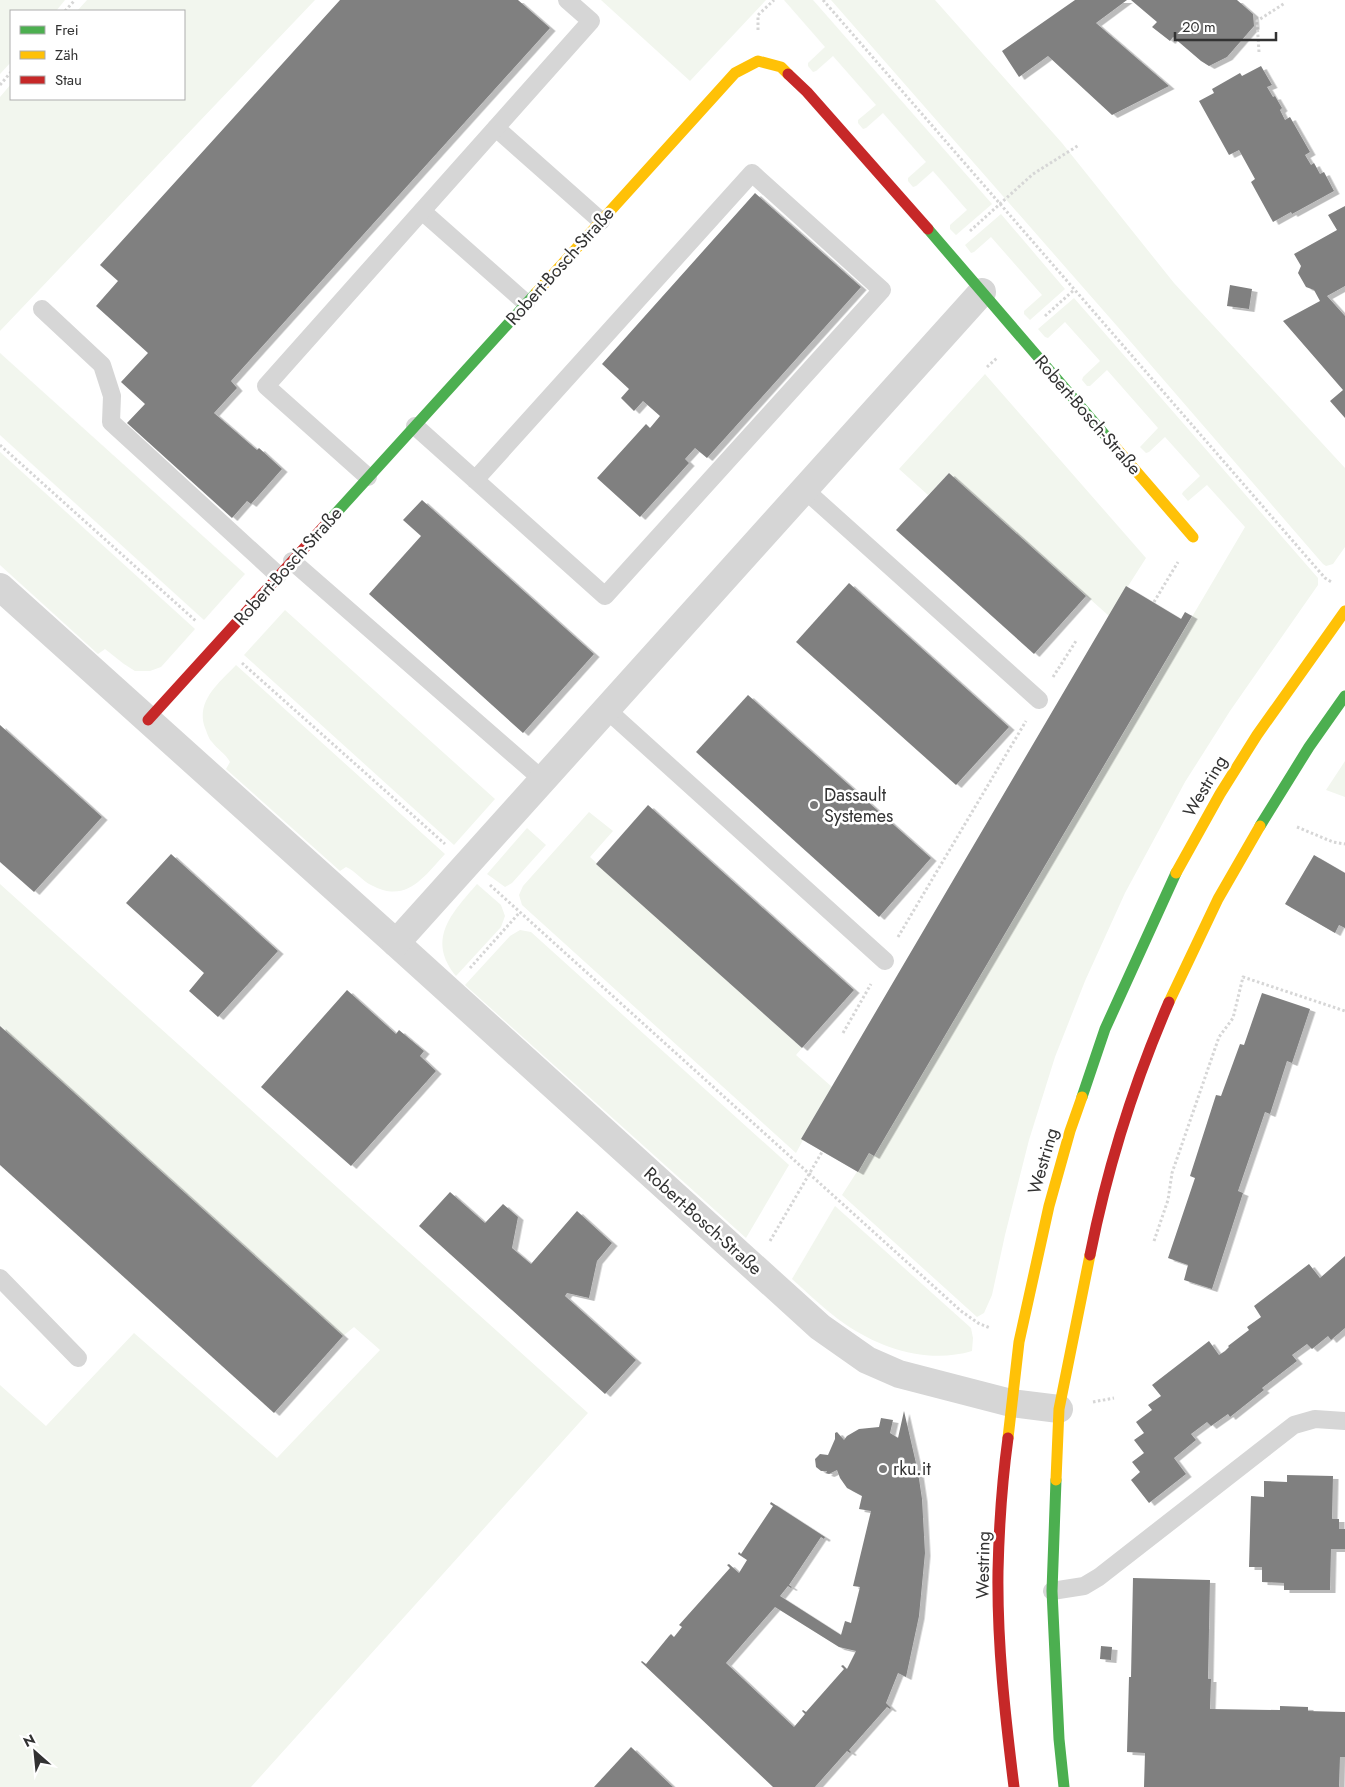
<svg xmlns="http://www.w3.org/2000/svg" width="1345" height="1787" font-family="Jost,sans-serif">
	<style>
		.green { fill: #f2f6ee }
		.building { fill: #808080; fill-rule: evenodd; filter: url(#shadow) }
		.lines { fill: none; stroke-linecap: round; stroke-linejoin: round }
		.path { stroke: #d6d6d6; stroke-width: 3; stroke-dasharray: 2.5 2.5; stroke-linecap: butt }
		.lane { stroke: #d6d6d6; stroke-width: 18 }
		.street { stroke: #d6d6d6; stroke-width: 28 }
		.fast { stroke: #4caf50; stroke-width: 11 }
		.slow { stroke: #ffc107; stroke-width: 11 }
		.jam { stroke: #c62828; stroke-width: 11 }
		.poi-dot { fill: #7a7a7a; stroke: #fff; stroke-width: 2 }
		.labels { text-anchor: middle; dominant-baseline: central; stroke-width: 5; stroke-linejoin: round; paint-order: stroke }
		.street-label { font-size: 18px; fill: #323232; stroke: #fff }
		.poi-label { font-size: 18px; fill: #323232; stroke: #fff; text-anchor: start }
	</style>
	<defs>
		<filter id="shadow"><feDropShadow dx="5.5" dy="3" stdDeviation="0" flood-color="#0004"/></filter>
	</defs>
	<rect width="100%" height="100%" fill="#fff"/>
	<g class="green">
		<polygon points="0,0 65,0 56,11 11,11 11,62 0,74"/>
		<polygon points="87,0 315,0 0,331 0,97 11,84 11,99 184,99 184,11 77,11"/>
		<polygon points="601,0 766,0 690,81"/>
		<polygon points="784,0 813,0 992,204 956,235 950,229 950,225 967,210 933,171 916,186 913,187 908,181 908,178 926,162 883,113 866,128 863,129 858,123 858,120 876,105 833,56 816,71 813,72 808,66 808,63 825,47"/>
		<polygon points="831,0 935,0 1062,143 1174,283 1345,468 1345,547 1333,564 1326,566 1323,564 1117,326"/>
		<polygon points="1001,214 1065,289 1030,320 1024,314 1024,311 1042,295 991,237 974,252 971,253 965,245"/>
		<polygon points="1074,298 1318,578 1318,585 1230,711 1185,782 1125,893 1085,981 1055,1057 1029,1140 1005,1235 992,1295 984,1313 977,1317 842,1195 869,1153 874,1156 1245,527 1207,485 1188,501 1182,494 1183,492 1200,476 1165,437 1149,452 1146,453 1140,447 1158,428 1107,370 1090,386 1087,386 1082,380 1083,377 1100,361 1065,322 1048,338 1045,337 1038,329"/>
		<polygon points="0,353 245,574 204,620 0,435"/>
		<polygon points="985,374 1146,558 1109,616 949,473 928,495 899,469"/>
		<polygon points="0,452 195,629 161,667 150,671 135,671 124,664 105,649 98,654 0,565"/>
		<polygon points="285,610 495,799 454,845 244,655"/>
		<path d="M236,665L445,854C423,878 406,904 371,885C362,881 356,871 346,867L340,871L226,769L230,762C226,754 217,749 212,742C208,738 207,732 205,728C195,701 220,682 236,665Z"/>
		<polygon points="1345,761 1345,797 1326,790"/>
		<polygon points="589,812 613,831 590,857 802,1048 796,1055 832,1087 801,1139 803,1140 796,1153 522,905 519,895 523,886"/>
		<polygon points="527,828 546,845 512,883 505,887 487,874"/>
		<polygon points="0,884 588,1413 251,1787 0,1787 0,1385 46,1426 134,1333 277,1458 380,1350 354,1327 343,1336 0,1026"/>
		<path d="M477,884L501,905L505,916L501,927L456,976C426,939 452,913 477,884Z"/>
		<polygon points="520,930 531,932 789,1165 746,1238 465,985 510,936"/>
		<path d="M835,1206L971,1328L973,1338L972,1351C929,1364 881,1349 845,1324C826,1311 809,1294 792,1279Z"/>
	</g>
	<g class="building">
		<polygon points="340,0 518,0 550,28 231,381 237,388 214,413 257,450 259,448 282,469 251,504 247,501 232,518 127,423 145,404 121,382 148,353 96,306 118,281 100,265"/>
		<polygon points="1075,0 1127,0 1096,23 1169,86 1112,115 1048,56 1019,77 1002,51"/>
		<polygon points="1131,0 1237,0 1253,14 1254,26 1227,57 1209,66 1201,61 1173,37 1170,41 1152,27 1157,22"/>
		<polygon points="1261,66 1272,85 1267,87 1273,97 1275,96 1282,108 1280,110 1285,120 1290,117 1310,152 1305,155 1311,165 1314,163 1320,174 1324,172 1334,191 1292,214 1291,212 1273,222 1251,182 1255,179 1239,150 1229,155 1199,101 1214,93 1212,89 1240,73 1242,76"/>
		<polygon points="755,193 861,287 707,458 695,448 685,459 689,463 640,517 597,478 646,424 650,428 660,416 643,401 634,411 621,398 629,389 602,364"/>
		<polygon points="1345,206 1345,286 1327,296 1345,316 1345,418 1330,401 1343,390 1283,321 1320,301 1314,290 1306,287 1298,273 1301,266 1294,254 1337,230 1328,215"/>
		<polygon points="1230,285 1252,289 1249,309 1227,306"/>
		<polygon points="949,473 1086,596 1034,654 896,530"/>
		<polygon points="422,500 594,654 523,733 369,594 421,536 403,520"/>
		<polygon points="849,583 1009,727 956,785 796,642"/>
		<polygon points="1126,586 1181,619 1185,612 1192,616 874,1156 869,1153 858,1172 801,1139"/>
		<polygon points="748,695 931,858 879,917 696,752"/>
		<polygon points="0,725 102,817 34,892 0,862"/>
		<polygon points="648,805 854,990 802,1048 596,864"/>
		<polygon points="171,854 278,951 218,1017 189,991 204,973 126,903"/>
		<polygon points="1314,855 1345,873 1345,928 1339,925 1335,933 1285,904"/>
		<polygon points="347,990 396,1034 399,1030 424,1051 420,1056 436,1071 351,1166 261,1087"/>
		<polygon points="1262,993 1310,1009 1292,1063 1287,1061 1270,1114 1265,1112 1238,1191 1243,1193 1212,1289 1184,1280 1188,1265 1168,1258 1195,1178 1190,1176 1216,1095 1221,1096 1240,1044 1244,1045"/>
		<polygon points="0,1026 343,1336 274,1413 0,1165"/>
		<polygon points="450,1192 485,1223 503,1204 518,1217 512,1248 531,1264 577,1211 612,1243 597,1261 589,1298 567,1293 565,1296 636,1360 605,1394 419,1226"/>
		<polygon points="1345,1256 1345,1328 1331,1340 1328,1336 1312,1349 1307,1344 1292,1355 1297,1361 1262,1388 1264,1390 1230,1417 1228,1414 1211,1426 1207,1422 1191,1434 1196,1440 1174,1458 1186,1474 1149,1503 1131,1480 1140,1472 1132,1462 1144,1453 1134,1440 1144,1433 1136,1422 1152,1410 1148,1405 1161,1396 1152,1385 1209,1341 1219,1355 1225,1351 1229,1347 1228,1346 1249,1330 1247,1327 1261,1317 1254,1306 1309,1264 1320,1278"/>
		<path d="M904,1411L918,1472L922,1499L925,1553L919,1616L906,1677L898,1673L886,1703L891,1708L890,1709L887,1707L849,1750L851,1752L850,1753L847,1751L815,1787H773L641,1662L642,1661L646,1664L669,1636L671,1634L674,1637L682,1627L679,1625L730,1568L727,1565L729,1564L739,1573L747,1560L738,1554L739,1552L741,1554L773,1506L770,1504L771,1502L825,1537L824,1539L821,1537L789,1585L792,1587L791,1588L788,1586L780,1596L841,1635L845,1621L851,1623L860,1587L853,1586L871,1511L859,1509L862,1496L847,1488L840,1478L837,1470L829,1474L826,1473L827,1471H821L816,1467L815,1459L820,1454L828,1455L835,1439V1433L837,1432L844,1440L847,1436L859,1429L879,1427L881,1418L893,1420L890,1433L898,1438ZM775,1607L839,1647L856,1651L847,1669L843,1665L841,1666L844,1669L806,1712L803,1710L802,1711L805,1714L794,1727L726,1663Z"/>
		<polygon points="1287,1475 1333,1476 1332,1519 1339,1519 1339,1529 1345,1529 1345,1549 1331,1549 1330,1590 1284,1590 1284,1583 1262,1582 1262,1567 1249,1567 1251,1496 1264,1497 1264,1481 1287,1482"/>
		<polygon points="1133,1578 1210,1580 1208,1679 1211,1679 1210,1709 1280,1710 1280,1706 1308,1707 1308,1711 1345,1712 1345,1757 1340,1757 1339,1787 1144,1787 1145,1753 1127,1752 1129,1677 1131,1677"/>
		<polygon points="1101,1646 1112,1647 1111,1660 1100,1659"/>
		<polygon points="631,1747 673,1787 594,1787"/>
	</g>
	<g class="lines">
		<g class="path">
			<polyline points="823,0 1325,578 1333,583"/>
			<polyline points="65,11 75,0"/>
			<polyline points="758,30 758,15 774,0"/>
			<polyline points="1259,52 1257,21 1285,3"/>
			<polyline points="0,85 11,72"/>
			<polyline points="970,231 1033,174 1079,145"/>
			<polyline points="1045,316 1074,290"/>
			<polyline points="987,367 997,358"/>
			<polyline points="0,445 197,622"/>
			<polyline points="1154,602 1178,562"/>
			<polyline points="242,663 445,844"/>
			<polyline points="1053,677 1076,641"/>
			<polyline points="1297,827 1333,842 1345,844"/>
			<polyline points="490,885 961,1311 978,1323 990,1328"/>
			<polyline points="898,937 1026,721"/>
			<polyline points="470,968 520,912"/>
			<polyline points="843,1033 871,984"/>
			<polyline points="770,1241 822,1152"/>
			<polyline points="1154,1241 1168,1200 1172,1173 1219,1037 1233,1018 1243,977 1345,1011"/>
			<polyline points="1093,1402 1114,1398"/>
		</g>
		<g class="lane">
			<polyline points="496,128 601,221"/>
			<polyline points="422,211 526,303"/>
			<polyline points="42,309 102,365 112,396 111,422 278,575"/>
			<path d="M415,426C478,483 542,539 605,596L882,290L752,173L475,480"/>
			<polyline points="368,477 266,386 591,21 567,0"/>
			<polyline points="805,490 1039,700"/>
			<polyline points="292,561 543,780"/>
			<polyline points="606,709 885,961"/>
			<polyline points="0,1278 78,1358"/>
			<polyline points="1052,1591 1084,1586 1099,1577 1294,1425 1315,1419 1345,1421"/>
		</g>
		<g class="street">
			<polyline points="0,587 396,943 820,1327 867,1360 899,1374 1011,1403 1059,1409"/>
			<polyline points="396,943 982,292"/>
		</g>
		<g class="fast">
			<polyline points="928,229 1111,442"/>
			<polyline points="327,523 536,293"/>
			<polyline points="1260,826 1309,747 1345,696"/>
			<polyline points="1082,1097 1105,1029 1176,873"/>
			<polyline points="1056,1480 1052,1591 1059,1739 1064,1787"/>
		</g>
		<g class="slow">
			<polyline points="536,293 735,73 758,61 781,67 788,74"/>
			<polyline points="1111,442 1193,537"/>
			<polyline points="1176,873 1220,794 1257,735 1345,611"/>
			<polyline points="1169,1002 1218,899 1260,826"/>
			<polyline points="1008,1438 1019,1342 1049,1206 1070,1131 1082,1097"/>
			<polyline points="1056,1480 1059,1409 1090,1255"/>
		</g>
		<g class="jam">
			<polyline points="788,74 807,92 928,229"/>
			<polyline points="148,720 327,523"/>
			<path d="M1090,1255C1107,1169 1134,1083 1169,1002"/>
			<path d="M1008,1438C1002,1482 999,1527 998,1571C997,1643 1005,1715 1014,1787"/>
		</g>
	</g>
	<g class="poi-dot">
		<circle cx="814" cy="805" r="5"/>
		<circle cx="883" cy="1469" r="5"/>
	</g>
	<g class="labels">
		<g class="street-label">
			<text transform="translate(560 266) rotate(-48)">Robert-Bosch-Straße</text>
			<text transform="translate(1088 415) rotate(49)">Robert-Bosch-Straße</text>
			<text transform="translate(288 566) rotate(-48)">Robert-Bosch-Straße</text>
			<text transform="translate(1205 786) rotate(-59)">Westring</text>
			<text transform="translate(1043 1161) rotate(-74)">Westring</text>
			<text transform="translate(703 1221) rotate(42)">Robert-Bosch-Straße</text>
			<text transform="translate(983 1565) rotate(-89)">Westring</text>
		</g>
		<g class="poi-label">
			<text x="824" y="795">Dassault<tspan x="824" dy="21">Systemes</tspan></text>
			<text x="893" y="1469">rku.it</text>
		</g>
	</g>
	<rect x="10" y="10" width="175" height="90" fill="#ffffff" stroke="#adadad"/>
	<rect x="20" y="26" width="25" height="8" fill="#4caf50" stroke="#adadad"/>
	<text x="55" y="35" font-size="15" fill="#323232">Frei</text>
	<rect x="20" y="51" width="25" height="8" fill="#ffc107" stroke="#adadad"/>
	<text x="55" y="60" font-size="15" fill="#323232">Zäh</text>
	<rect x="20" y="76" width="25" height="8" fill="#c62828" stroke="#adadad"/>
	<text x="55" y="85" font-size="15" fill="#323232">Stau</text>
	<g transform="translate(35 1752) rotate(333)" stroke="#ffffff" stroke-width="4" paint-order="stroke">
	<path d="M0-4L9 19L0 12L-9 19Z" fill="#323232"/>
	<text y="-8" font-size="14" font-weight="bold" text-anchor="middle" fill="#323232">N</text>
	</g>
	<path d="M1175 32v8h101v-8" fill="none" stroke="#323232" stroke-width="2.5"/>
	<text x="1182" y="32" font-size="15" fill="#323232" stroke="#ffffff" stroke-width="4" paint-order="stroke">20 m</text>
</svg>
